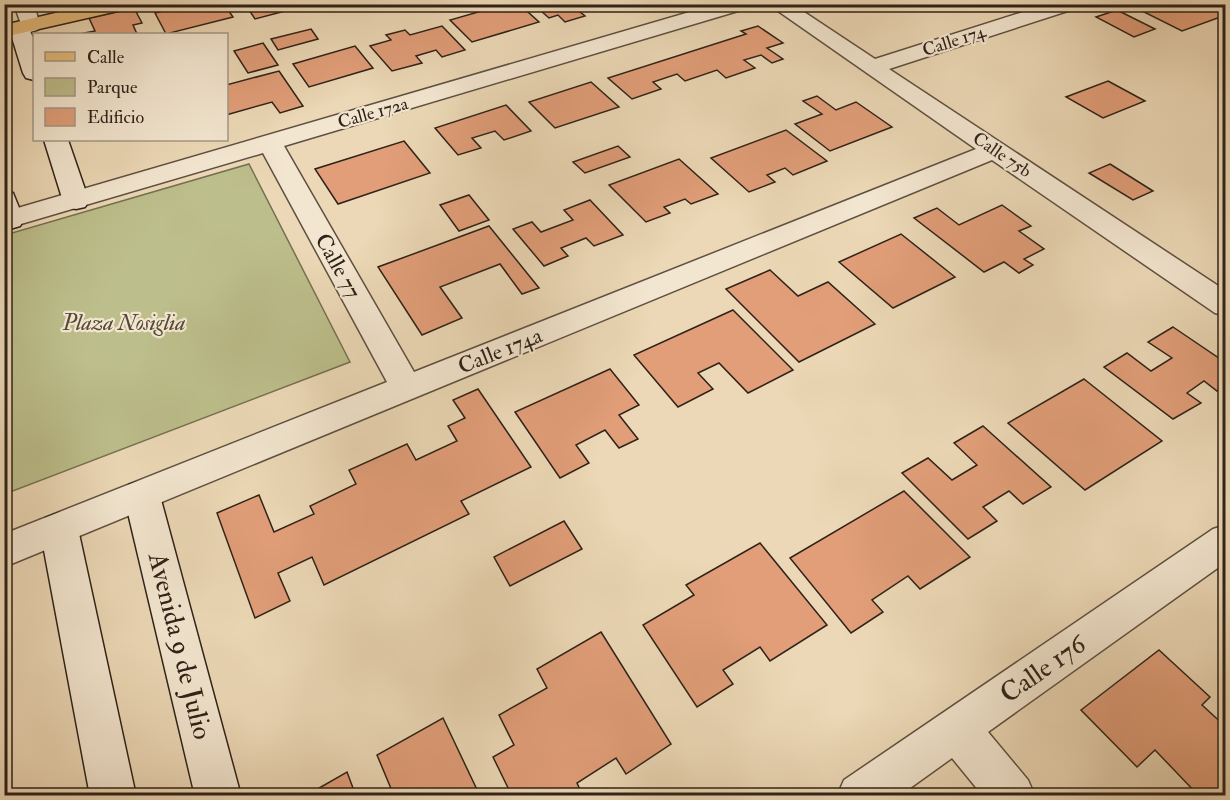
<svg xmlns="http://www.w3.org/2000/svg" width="1230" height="800" font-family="'IM FELL Double Pica',serif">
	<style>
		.green { fill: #bcbe8b; stroke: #757052; stroke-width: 1.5 }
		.building { fill: #e19e79; stroke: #2e2219; stroke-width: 1.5 }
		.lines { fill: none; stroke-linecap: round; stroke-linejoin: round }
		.street-casing { stroke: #5e5040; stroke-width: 3 }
		.secondary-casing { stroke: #2e2219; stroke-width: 3 }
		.primary-casing { stroke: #2e2219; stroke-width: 3 }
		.street { fill: #f3e6d0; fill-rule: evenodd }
		.secondary { fill: #f3e6d0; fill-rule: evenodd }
		.primary { fill: #e6bc7b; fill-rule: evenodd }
		.labels { text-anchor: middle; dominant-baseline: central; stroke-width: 4.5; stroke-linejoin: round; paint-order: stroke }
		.far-street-label { font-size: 18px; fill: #2e2219; stroke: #f3e6d0 }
		.street-label { font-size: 22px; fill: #2e2219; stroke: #f3e6d0 }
		.park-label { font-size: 22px; font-style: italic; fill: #524936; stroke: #f3e6d0 }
		.near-street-label { font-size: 27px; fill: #2e2219; stroke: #f3e6d0 }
	</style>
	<rect width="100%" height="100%" fill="#ecd8b6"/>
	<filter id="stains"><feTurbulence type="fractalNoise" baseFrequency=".00333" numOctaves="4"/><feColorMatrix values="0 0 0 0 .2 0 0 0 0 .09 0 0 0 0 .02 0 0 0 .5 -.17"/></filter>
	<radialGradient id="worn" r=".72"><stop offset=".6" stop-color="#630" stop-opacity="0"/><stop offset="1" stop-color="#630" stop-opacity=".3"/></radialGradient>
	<polygon class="green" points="249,164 350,362 5,494 5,235"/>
	<g class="building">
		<polygon points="191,4 224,4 233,17 166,34 155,13"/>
		<polygon points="245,4 312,4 255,19"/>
		<polygon points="506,4 519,4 539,22 472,42 450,20"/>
		<polygon points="545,4 625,4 605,10 599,6 579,11 585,16 565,22 558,15 549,18 540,10 548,7"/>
		<polygon points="1132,4 1217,4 1226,8 1226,15 1182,31 1130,5"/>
		<polygon points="134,8 142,23 133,25 137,34 79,34 95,31 89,18"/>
		<polygon points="1117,10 1155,29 1134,37 1096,17"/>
		<polygon points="442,26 465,50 442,57 436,50 416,56 422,63 392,71 370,46 391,40 386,35 405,30 410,35"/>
		<polygon points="758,26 783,43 767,48 783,59 772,63 761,55 744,60 755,68 726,78 717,70 685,81 677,74 653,82 661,89 632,99 608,78 746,34 741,31"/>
		<polygon points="311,29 318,39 278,50 271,39"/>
		<polygon points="263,43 278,65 248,73 234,51"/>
		<polygon points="355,46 373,68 309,87 293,64"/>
		<polygon points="279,71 303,106 280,113 272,102 226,115 226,85"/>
		<polygon points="1108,81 1145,101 1103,118 1066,97"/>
		<polygon points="591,82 619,107 555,128 529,102"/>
		<polygon points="817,96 836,110 856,102 892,127 830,151 795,124 822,114 803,101"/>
		<polygon points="506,105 531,131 504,140 495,131 472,138 481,148 458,155 435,128"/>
		<polygon points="786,130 827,161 793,175 785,168 767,175 775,182 749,192 711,158"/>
		<polygon points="404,141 430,173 338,204 315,169"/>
		<polygon points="618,146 630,157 585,173 573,162"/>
		<polygon points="679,159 718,194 691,204 685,199 664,207 670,213 646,222 609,185"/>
		<polygon points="1110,164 1153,191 1133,200 1089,173"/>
		<polygon points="469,195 489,220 459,231 440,205"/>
		<polygon points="590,200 623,235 594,246 586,238 561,248 568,256 544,266 513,229 532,222 541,232 573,220 564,210"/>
		<polygon points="1002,205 1031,226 1019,231 1044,249 1024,259 1033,265 1019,273 1004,262 984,272 914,218 937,208 959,225"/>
		<polygon points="489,226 539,288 522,294 500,264 440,287 462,318 422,335 378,267"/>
		<polygon points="901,234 955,277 893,308 839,262"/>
		<polygon points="770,270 798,296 828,282 875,324 799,362 726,289"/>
		<polygon points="733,310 793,370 748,393 719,363 698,373 713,389 678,407 634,355"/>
		<polygon points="1173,327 1226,363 1226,386 1217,391 1204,381 1187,393 1201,403 1173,419 1104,367 1127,353 1151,371 1172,358 1148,342"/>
		<polygon points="610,369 639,405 619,415 638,439 619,448 605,430 576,445 589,463 560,478 515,412"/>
		<polygon points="1084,379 1162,441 1085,490 1008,423"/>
		<polygon points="478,389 531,467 461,501 469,514 324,585 312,557 278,573 290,601 255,618 217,513 259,495 274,532 314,514 310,506 356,484 349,470 407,444 416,460 457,441 448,426 465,418 453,400"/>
		<polygon points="983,426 1051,487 1023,504 1009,491 983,507 997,521 968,539 902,473 928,458 952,480 977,465 954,443"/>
		<polygon points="904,491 970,557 920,589 908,576 872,600 883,612 851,633 790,558"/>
		<polygon points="564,521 582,549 510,586 494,557"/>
		<polygon points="760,543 827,625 770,661 760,647 723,670 733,684 697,707 643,625 694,595 686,585"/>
		<polygon points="601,632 671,744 626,774 616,758 577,783 583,796 512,796 493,757 514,745 499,715 547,688 537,669"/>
		<polygon points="1159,650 1210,697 1202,705 1226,727 1226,796 1199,796 1155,750 1137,767 1081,710"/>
		<polygon points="443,718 480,796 384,796 392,791 377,755"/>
		<polygon points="347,772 356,796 315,796 314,791"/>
	</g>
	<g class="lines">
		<g class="street-casing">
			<g id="street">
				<polygon points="14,4 34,4 40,26 37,30 30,32 23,30"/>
				<polygon points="717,4 751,4 748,8 284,146 414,372 976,149 768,4 792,4 875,59 1048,4 1080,4 1077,8 889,69 1226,291 1226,316 1215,313 992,160 4,567 4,534 387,382 263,153 4,229 4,212"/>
				<polygon points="1226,525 1226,562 988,732 1028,780 1035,796 983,796 952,758 899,796 837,796 844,780 1213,529"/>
			</g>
		</g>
		<g class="secondary-casing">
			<g id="secondary">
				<polygon points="20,22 27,24 34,40 34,80 26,78 23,73 9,28 13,24"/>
				<polygon points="44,140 68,140 89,201 85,207 76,209 67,207 63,201"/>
				<polygon points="4,191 13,193 24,220 20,226 10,229 4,227"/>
				<polygon points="142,481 155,485 160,496 241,796 195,796 124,496 129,485"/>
				<polygon points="59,513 72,518 78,529 136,796 90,796 40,529 46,518"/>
			</g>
		</g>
		<g class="primary-casing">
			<g id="primary">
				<polygon points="4,4 26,4 23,8 4,13"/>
				<polygon points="94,4 134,4 131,8 4,37 4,25"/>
			</g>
		</g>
		<use href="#street" class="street"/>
		<use href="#secondary" class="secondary"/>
		<use href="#primary" class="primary"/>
	</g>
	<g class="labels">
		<g class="far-street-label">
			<text transform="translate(954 41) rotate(-18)">Calle 174</text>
			<text transform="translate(373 113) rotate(-16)">Calle 172a</text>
			<text transform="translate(1002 155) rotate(34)">Calle 75b</text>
		</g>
		<g class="street-label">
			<text transform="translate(338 266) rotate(61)">Calle 77</text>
			<text transform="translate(500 351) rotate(-22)">Calle 174a</text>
		</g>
		<g class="park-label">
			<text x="124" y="323">Plaza Nosiglia</text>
		</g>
		<g class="near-street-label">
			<text transform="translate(180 646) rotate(76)">Avenida 9 de Julio</text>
			<text transform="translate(1043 669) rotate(-35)">Calle 176</text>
		</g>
	</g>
	<rect width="1230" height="800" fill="none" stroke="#ecd8b6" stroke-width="24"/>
	<rect x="6" y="6" width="1218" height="788" fill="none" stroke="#2e2219" stroke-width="3"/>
	<rect x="12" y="12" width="1206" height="776" fill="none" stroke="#2e2219" stroke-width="1.5"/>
	<rect x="33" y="33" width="195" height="108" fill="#f3e6d0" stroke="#a49887" stroke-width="1.5"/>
	<rect x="45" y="52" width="30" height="9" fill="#e6bc7b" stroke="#a49887" stroke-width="1.5"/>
	<text x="87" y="63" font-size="18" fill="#2e2219">Calle</text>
	<rect x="45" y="78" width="30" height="18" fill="#bcbe8b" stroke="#a49887" stroke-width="1.5"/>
	<text x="87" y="93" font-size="18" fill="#2e2219">Parque</text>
	<rect x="45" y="108" width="30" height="18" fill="#e19e79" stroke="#a49887" stroke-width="1.5"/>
	<text x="87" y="123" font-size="18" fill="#2e2219">Edificio</text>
	<rect width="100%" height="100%" filter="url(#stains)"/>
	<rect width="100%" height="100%" fill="url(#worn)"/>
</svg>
